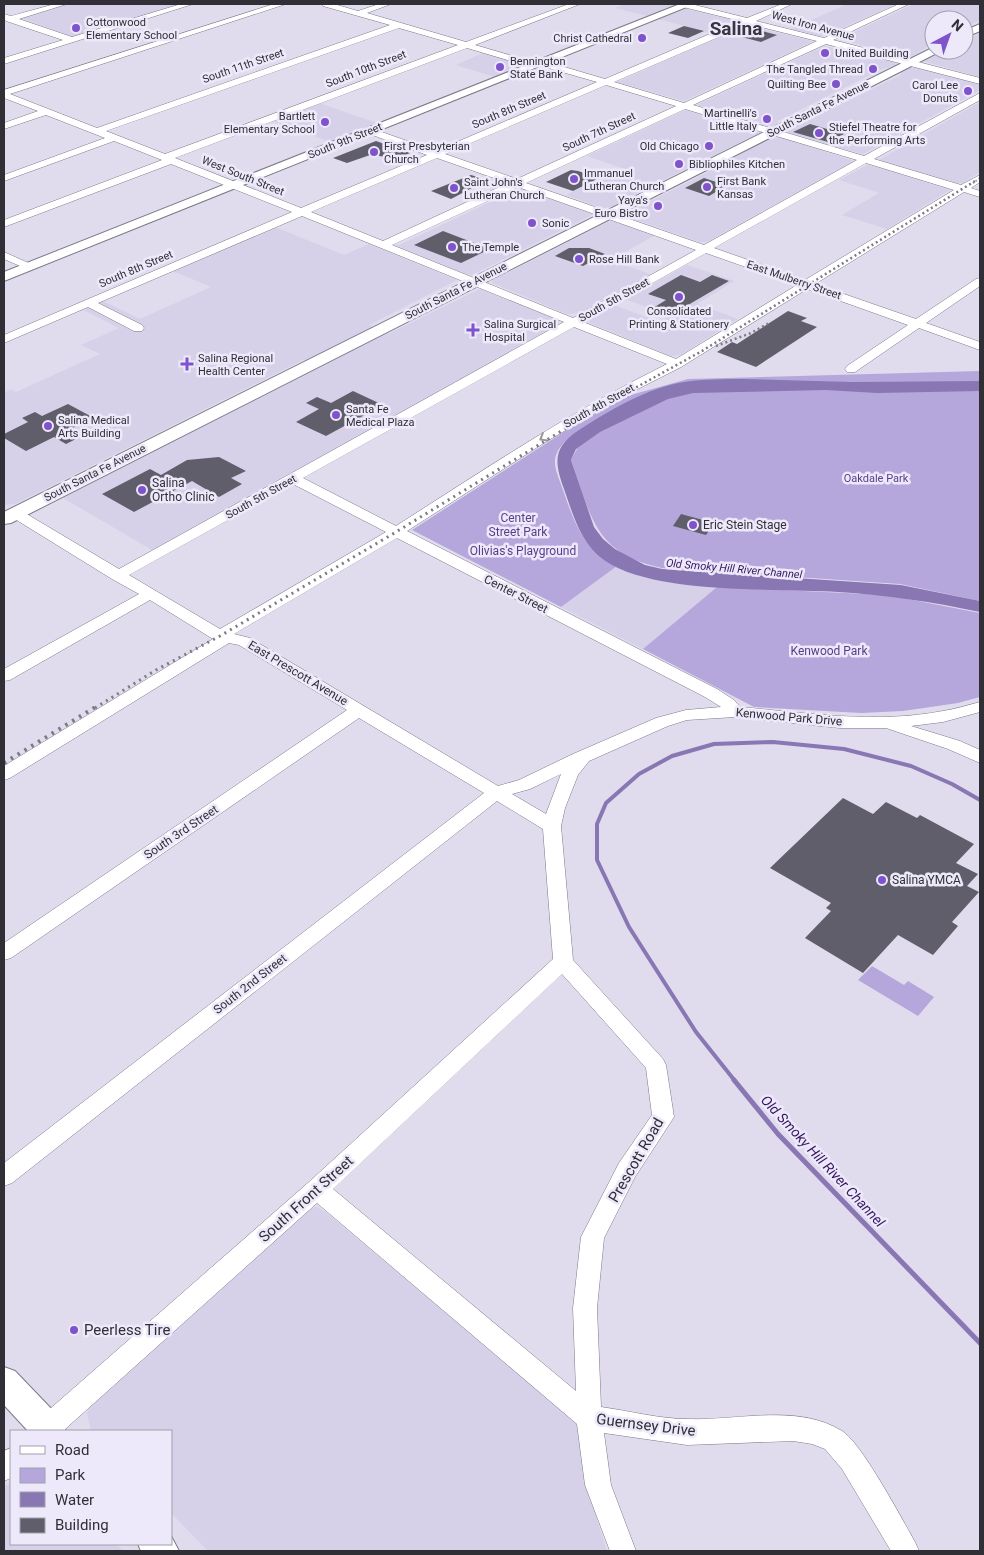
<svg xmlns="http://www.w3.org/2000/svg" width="984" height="1555" font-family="Roboto,sans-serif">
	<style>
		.built { fill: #d6d0e8 }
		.green { fill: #b5a7db }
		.water { fill: #8977b4 }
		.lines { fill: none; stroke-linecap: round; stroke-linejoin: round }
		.stream-far1 { stroke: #8977b4; stroke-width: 4 }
		.stream { stroke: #8977b4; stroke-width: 5 }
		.building { fill: #615e6c }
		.minor-casing { stroke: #7c7988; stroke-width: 1 }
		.major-casing { stroke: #7c7988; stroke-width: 2 }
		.minor { fill: #fff; fill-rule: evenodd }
		.major { fill: #fff; fill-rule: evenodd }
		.rail-far3 { stroke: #7d7a85; stroke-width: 2; stroke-dasharray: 1 2.5; stroke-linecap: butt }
		.rail-far2 { stroke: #7d7a85; stroke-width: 2.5; stroke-dasharray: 2 3; stroke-linecap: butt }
		.rail-far1 { stroke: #7d7a85; stroke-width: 3; stroke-dasharray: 2 4.5; stroke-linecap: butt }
		.rail { stroke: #7d7a85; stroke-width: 4; stroke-dasharray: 2.5 5.5; stroke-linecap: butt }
		.oneway { stroke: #98979a }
		.poi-dot { fill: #7f53cc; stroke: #ede9fa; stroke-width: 2 }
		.labels { text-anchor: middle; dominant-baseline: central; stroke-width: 5; stroke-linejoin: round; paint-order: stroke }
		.far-poi-label { font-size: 11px; fill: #302f35; stroke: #ede9fa; text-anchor: start }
		.far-street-label { font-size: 11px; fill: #302f35; stroke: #ede9fa }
		.far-park-label { font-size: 11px; fill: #583e8a; stroke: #ede9fa }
		.far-water-label { font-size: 11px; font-style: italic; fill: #34165f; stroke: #ede9fa }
		.poi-label { font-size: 12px; fill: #302f35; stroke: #ede9fa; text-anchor: start }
		.park-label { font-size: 12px; fill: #583e8a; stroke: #ede9fa }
		.street-label { font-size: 12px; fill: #302f35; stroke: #ede9fa }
		.water-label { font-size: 14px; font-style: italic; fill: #34165f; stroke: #ede9fa }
		.near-street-label { font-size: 15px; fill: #302f35; stroke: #ede9fa }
		.near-poi-label { font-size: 15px; fill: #302f35; stroke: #ede9fa; text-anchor: start }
		.far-town-label { font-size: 19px; font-weight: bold; fill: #393543; stroke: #ede9fa }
	</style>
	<rect width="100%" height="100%" fill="#e0dced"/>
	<g class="built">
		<polygon points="68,4 184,4 73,37 21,18"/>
		<polygon points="625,4 676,4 678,5 651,17 615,8"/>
		<polygon points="847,4 896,4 827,35 820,36 792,29"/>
		<polygon points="914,4 980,4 980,20 964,28 964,20 934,20 934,43 909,58 839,39"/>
		<polygon points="686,9 733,20 734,22 710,33 658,19"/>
		<polygon points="746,25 812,41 812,42 684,101 617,82"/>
		<polygon points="980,33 980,77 923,61 948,50 964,50 964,42"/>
		<polygon points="825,46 894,62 896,65 882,69 778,121 777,124 772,126 697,105"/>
		<polygon points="483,53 523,65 525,66 498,78 456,65"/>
		<polygon points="907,68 917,68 980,84 980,90 863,154 790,134 786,131 901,75 901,71"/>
		<polygon points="980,102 980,172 963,183 957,183 879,160"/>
		<polygon points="319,103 377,123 330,142 273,121"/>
		<polygon points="685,110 756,130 759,133 627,198 626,201 613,207 602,208 566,195 622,168 587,156"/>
		<polygon points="771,137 782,138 854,161 707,242 700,242 628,217 624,213 628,210 639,207 708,172 706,170 718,164 725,163"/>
		<polygon points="867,165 875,166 950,190 887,229 842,215 879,193 839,180"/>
		<polygon points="520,188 594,214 472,275 465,274 397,246"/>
		<polygon points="614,221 656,235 610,260 650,274 581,313 567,314 492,283 493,280 608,222"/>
		<polygon points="275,227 344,255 369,244 457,280 369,325 388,334 480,289 556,319 560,323 476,371 152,550 63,498 320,367 303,360 15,504 4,505 4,393 11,389 16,392 100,354 81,345 119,328 83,310 103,301 140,319 211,287 173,271"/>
		<polygon points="687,265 734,281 697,304 738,319 680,355 671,356 590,323 589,320 594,316 614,305 659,322 669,316 625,299"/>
		<polygon points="617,566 631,573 670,583 717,587 643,649 561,607"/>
		<polygon points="317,1207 328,1214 574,1420 584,1433 585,1450 597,1520 607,1551 208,1551 171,1513 171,1431 93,1431 91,1430 87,1413 95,1400 308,1210"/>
		<polygon points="11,1481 11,1544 116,1544 123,1551 4,1551 4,1488"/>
	</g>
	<g class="green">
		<path d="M980,371V601L900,584L662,568C594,553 592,518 571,460L577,449L572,435C565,442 556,449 555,460C554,469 560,481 563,490C574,522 584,551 617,566L561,607L412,530L570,428L627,396L688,379Z"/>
		<polygon points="717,587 887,595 980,613 980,697 958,703 903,711 861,713 754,707 643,649"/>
		<polygon points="872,966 904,985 908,981 934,997 918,1016 858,980"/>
	</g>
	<path class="water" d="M745,379L852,382L980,381V391L877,393L825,390L693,393L668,399L600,432L576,449L571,460L594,527L603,539L615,549L645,565L662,569L901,585L980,601V612C933,602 886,595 838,592C777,588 653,595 604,560C580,543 573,514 564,489C554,462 553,447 579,430C608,411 649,387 684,382C704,379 725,379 745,379Z"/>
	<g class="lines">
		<polyline class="stream-far1" points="735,1081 696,1032 629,927 597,860 597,824 606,803 639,774 672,756 714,744 773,742 844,749 911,766 952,784 980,800"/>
		<polyline class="stream" points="734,1080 778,1134 980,1343"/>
	</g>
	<g class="building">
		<polygon points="684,26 704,31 688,38 668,33"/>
		<polygon points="750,28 777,35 761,42 734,35"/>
		<polygon points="810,124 844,134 828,142 793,132"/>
		<polygon points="376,141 410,153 394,160 373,154 347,163 333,158"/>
		<polygon points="571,170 578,171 599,178 573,191 546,182"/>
		<polygon points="471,175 487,180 451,199 431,191"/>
		<polygon points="704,178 713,181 728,185 709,196 685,188"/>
		<polygon points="443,231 469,241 490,249 461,263 414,245"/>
		<polygon points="569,248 589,248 605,254 583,266 555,256"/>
		<polygon points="681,275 700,282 712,275 729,281 671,315 653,308 666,300 648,294"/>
		<polygon points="788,311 807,318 801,321 817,327 756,367 717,352 732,342 737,344"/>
		<polygon points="353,391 383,405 326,436 296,422 319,409 306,403 317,397 331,403"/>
		<polygon points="68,404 94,418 68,430 80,437 66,444 54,437 26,451 4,438 4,434 28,422 22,418 35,412 42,416"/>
		<polygon points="219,457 246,471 231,478 242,484 219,497 192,481 134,512 102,494 150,469 161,475 187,460"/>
		<polygon points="681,514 714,523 706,535 673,526"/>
		<polygon points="843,798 873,814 886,802 917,818 920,815 974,844 956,863 978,874 967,886 979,892 952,922 958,926 933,955 898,935 863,973 805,938 831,911 826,908 831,903 770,868"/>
	</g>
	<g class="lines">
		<g class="minor-casing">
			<g id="minor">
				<polygon points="55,4 67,4 19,19 72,37 181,4 193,4 4,64 4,58 63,40 6,21 4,19 4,14 11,16"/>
				<path d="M274,4H286L10,94L97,128L390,25L323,6L322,4H334L358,11L379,4H391L367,13L466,42L569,4H580L475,45L537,63L544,61L605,79L740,21L679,6L678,4H691L747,18L782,4H792L756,21L824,38L899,4H909L833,40L980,78V84L826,44L693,105L864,156L980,93V100L874,159L961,185L980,175V182L971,188L980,191V197L964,192L815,284L916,319L976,279L980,278V286L926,323L980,342V350L919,328L855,372H847L845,369L847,366L908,325L807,289L681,367L626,395L547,441L407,531L717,689L734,700L740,707C807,713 876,724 943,711C956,709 968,705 980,702V712L943,722L911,726L960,741L980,750V763L948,749L886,728H840L735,717L687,720L668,726L589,761L578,775L565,808L561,826L573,960L663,1059L666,1065L674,1117L635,1177L604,1238L597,1308L601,1407C630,1411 659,1419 688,1419C738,1421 797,1403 842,1431C861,1442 902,1519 915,1542L919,1551H891L842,1469L825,1449L812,1444L793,1441L687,1445L604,1433L611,1485L636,1551H610L585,1485L577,1424L317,1203L63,1431H31L35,1422L309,1182L553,959L543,829L497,801L12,1183L4,1186V1163L484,793L359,718L11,958L4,960V943L347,710L239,645L229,643L10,778L4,780V766L213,639L150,600L10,680L4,681V669L139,594L112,579L10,516L8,513L10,510H20L119,569L564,322L302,216L98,303L142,325L144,328L142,331H134L88,307L4,343V335L292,212L171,164L4,227V220L162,160L114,141L4,181V175L105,138L46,115L4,129V123L38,111L4,98V90ZM749,24L817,41L684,103L614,82ZM399,28L458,45L165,154L106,131ZM467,48L534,68L538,65L597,82L436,151L373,129H367V133L427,155L301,208L175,158ZM606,85L676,106L517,179L445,154ZM685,109L857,160L704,245L526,183ZM437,158L508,183L383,241L311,212ZM866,163L954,190L805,280L714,248ZM518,187L696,250L573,318L392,245ZM706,253L797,285L676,359L583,322ZM574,327L667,364C572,411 485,469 396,526L303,478ZM293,484L386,532L220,629L129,575ZM397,538L705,697L721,707L686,710L656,718L573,754L519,780L498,786L250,638L234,634ZM561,774L546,814L512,794L530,789ZM562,974L646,1068L652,1115L619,1163L581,1237L573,1308L576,1391L333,1189Z"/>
				<polygon points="4,252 33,265 35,267 29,270 4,259"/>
				<polygon points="11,1448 11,1478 4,1481 4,1451"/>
			</g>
		</g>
		<g class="major-casing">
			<g id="major">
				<polygon points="680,4 694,4 4,281 4,272"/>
				<polygon points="980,24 980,31 964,38 964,31"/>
				<polygon points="934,47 934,50 941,50 939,52 11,523 4,524 4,512"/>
				<polygon points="4,1367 15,1371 62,1420 66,1431 28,1431 4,1405"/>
				<polygon points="171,1536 179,1551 141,1551 138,1544 171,1544"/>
			</g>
		</g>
		<use href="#minor" class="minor"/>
		<use href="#major" class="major"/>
		<polyline class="rail-far3" points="973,183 980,178"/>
		<g class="rail-far2">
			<polyline points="716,346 751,333 771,322"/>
			<polyline points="588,414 702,351 975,181"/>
		</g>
		<polyline class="rail-far1" points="95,708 156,670 220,636 396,532 591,413"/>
		<polyline class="rail" points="4,763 97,706"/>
	</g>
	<defs><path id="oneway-chevron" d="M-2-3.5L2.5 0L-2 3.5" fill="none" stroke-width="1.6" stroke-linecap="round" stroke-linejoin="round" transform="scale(1.25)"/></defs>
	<use class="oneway" href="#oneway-chevron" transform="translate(543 438) rotate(149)"/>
	<g class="poi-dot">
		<circle cx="76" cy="28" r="5"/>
		<circle cx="642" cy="38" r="5"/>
		<circle cx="825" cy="53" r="5"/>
		<circle cx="500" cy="67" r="5"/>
		<circle cx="873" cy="69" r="5"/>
		<circle cx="836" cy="84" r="5"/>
		<circle cx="968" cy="91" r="5"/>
		<circle cx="767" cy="119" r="5"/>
		<circle cx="325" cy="122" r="5"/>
		<circle cx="819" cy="133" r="5"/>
		<circle cx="709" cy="146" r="5"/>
		<circle cx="374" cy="152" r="5"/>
		<circle cx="679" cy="164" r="5"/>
		<circle cx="574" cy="179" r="5"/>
		<circle cx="707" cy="187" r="5"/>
		<circle cx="454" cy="188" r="5"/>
		<circle cx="658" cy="206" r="5"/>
		<circle cx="532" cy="223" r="5"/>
		<circle cx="452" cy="247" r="5"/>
		<circle cx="579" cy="259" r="5"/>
		<circle cx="679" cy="297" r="5"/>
		<path d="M470.5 322.5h5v5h5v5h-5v5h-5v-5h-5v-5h5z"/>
		<path d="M184.5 356.5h5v5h5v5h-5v5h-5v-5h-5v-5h5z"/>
		<circle cx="336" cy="415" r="5"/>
		<circle cx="48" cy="426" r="5"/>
		<circle cx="142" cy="490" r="5"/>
		<circle cx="693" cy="525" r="5"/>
		<circle cx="882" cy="880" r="5"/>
		<circle cx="74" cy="1330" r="5"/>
	</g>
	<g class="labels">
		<g class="far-poi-label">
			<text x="86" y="22">Cottonwood<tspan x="86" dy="13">Elementary School</tspan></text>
			<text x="632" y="38" text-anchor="end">Christ Cathedral</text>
			<text x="835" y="53">United Building</text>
			<text x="510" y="61">Bennington<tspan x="510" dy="13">State Bank</tspan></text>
			<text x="863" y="69" text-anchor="end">The Tangled Thread</text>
			<text x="826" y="84" text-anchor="end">Quilting Bee</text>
			<text x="958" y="85" text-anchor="end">Carol Lee<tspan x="958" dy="13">Donuts</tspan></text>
			<text x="757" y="113" text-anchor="end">Martinelli's<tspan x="757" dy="13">Little Italy</tspan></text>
			<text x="315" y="116" text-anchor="end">Bartlett<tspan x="315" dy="13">Elementary School</tspan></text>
			<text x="829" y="127">Stiefel Theatre for<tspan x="829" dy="13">the Performing Arts</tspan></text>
			<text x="384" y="146">First Presbyterian<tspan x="384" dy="13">Church</tspan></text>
			<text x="699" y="146" text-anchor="end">Old Chicago</text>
			<text x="689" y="164">Bibliophiles Kitchen</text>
			<text x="584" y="173">Immanuel<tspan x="584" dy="13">Lutheran Church</tspan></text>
			<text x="717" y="181">First Bank<tspan x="717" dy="13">Kansas</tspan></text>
			<text x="464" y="182">Saint John's<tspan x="464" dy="13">Lutheran Church</tspan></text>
			<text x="648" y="200" text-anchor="end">Yaya's<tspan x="648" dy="13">Euro Bistro</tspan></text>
			<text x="542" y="223">Sonic</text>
			<text x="462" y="247">The Temple</text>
			<text x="589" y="259">Rose Hill Bank</text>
			<text x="679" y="311" text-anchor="middle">Consolidated<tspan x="679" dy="13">Printing &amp; Stationery</tspan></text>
			<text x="484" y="324">Salina Surgical<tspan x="484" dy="13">Hospital</tspan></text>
			<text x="198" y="358">Salina Regional<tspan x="198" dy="13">Health Center</tspan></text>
			<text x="346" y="409">Santa Fe<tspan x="346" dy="13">Medical Plaza</tspan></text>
			<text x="58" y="420">Salina Medical<tspan x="58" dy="13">Arts Building</tspan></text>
		</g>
		<g class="far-street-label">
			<text transform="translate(813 26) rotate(15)">West Iron Avenue</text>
			<text transform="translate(243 66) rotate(-19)">South 11th Street</text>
			<text transform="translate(366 69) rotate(-21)">South 10th Street</text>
			<text transform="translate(818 109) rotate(-27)">South Santa Fe Avenue</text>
			<text transform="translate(509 110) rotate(-23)">South 8th Street</text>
			<text transform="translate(599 132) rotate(-25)">South 7th Street</text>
			<text transform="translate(345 141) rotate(-22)">South 9th Street</text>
			<text transform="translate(243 176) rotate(22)">West South Street</text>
			<text transform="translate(136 269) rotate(-23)">South 8th Street</text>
			<text transform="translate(794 280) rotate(19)">East Mulberry Street</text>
			<text transform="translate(456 291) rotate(-27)">South Santa Fe Avenue</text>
			<text transform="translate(614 300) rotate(-29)">South 5th Street</text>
			<text transform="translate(599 406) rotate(-29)">South 4th Street</text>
			<text transform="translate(95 473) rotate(-27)">South Santa Fe Avenue</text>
			<text transform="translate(261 497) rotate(-29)">South 5th Street</text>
		</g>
		<g class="far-park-label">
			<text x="876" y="478">Oakdale Park</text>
		</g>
		<g class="far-water-label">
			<text transform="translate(734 569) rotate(5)">Old Smoky Hill River Channel</text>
		</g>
		<g class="poi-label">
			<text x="152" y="483">Salina<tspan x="152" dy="14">Ortho Clinic</tspan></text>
			<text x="703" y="525">Eric Stein Stage</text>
			<text x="892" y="880">Salina YMCA</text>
		</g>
		<g class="park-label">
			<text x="518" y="518">Center<tspan x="518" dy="14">Street Park</tspan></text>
			<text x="523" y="551">Olivias's Playground</text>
			<text x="829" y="651">Kenwood Park</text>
		</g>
		<g class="street-label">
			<text transform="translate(516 594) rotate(27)">Center Street</text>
			<text transform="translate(298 673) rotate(31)">East Prescott Avenue</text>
			<text transform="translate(789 717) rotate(5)">Kenwood Park Drive</text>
			<text transform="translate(181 832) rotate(-34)">South 3rd Street</text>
			<text transform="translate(250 984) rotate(-38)">South 2nd Street</text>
		</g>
		<g class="water-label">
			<text transform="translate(823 1161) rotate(47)">Old Smoky Hill River Channel</text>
		</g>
		<g class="near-street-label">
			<text transform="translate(636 1160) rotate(-60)">Prescott Road</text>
			<text transform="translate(306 1199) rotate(-42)">South Front Street</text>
			<text transform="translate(646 1425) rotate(7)">Guernsey Drive</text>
		</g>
		<g class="near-poi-label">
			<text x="84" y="1330">Peerless Tire</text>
		</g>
		<g class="far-town-label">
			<text x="736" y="28">Salina</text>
		</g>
	</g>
	<rect width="984" height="1555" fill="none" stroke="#302f35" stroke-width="10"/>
	<rect x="10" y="1430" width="162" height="115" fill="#ede9fa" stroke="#a19fab"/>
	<rect x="20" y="1446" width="25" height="8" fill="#ffffff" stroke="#a19fab"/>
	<text x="55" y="1455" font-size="15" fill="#302f35">Road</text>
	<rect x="20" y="1468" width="25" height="15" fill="#b5a7db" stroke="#a19fab"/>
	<text x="55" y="1480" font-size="15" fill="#302f35">Park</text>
	<rect x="20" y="1492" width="25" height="15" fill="#8977b4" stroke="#a19fab"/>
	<text x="55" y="1505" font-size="15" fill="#302f35">Water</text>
	<rect x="20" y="1518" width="25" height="15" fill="#615e6c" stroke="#a19fab"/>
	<text x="55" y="1530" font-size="15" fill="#302f35">Building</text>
	<g transform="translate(949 35) rotate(41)"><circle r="24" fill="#ede9fa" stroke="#a19fab"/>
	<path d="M0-4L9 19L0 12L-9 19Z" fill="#7f53cc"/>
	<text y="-8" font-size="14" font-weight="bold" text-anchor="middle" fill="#302f35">N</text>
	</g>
</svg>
